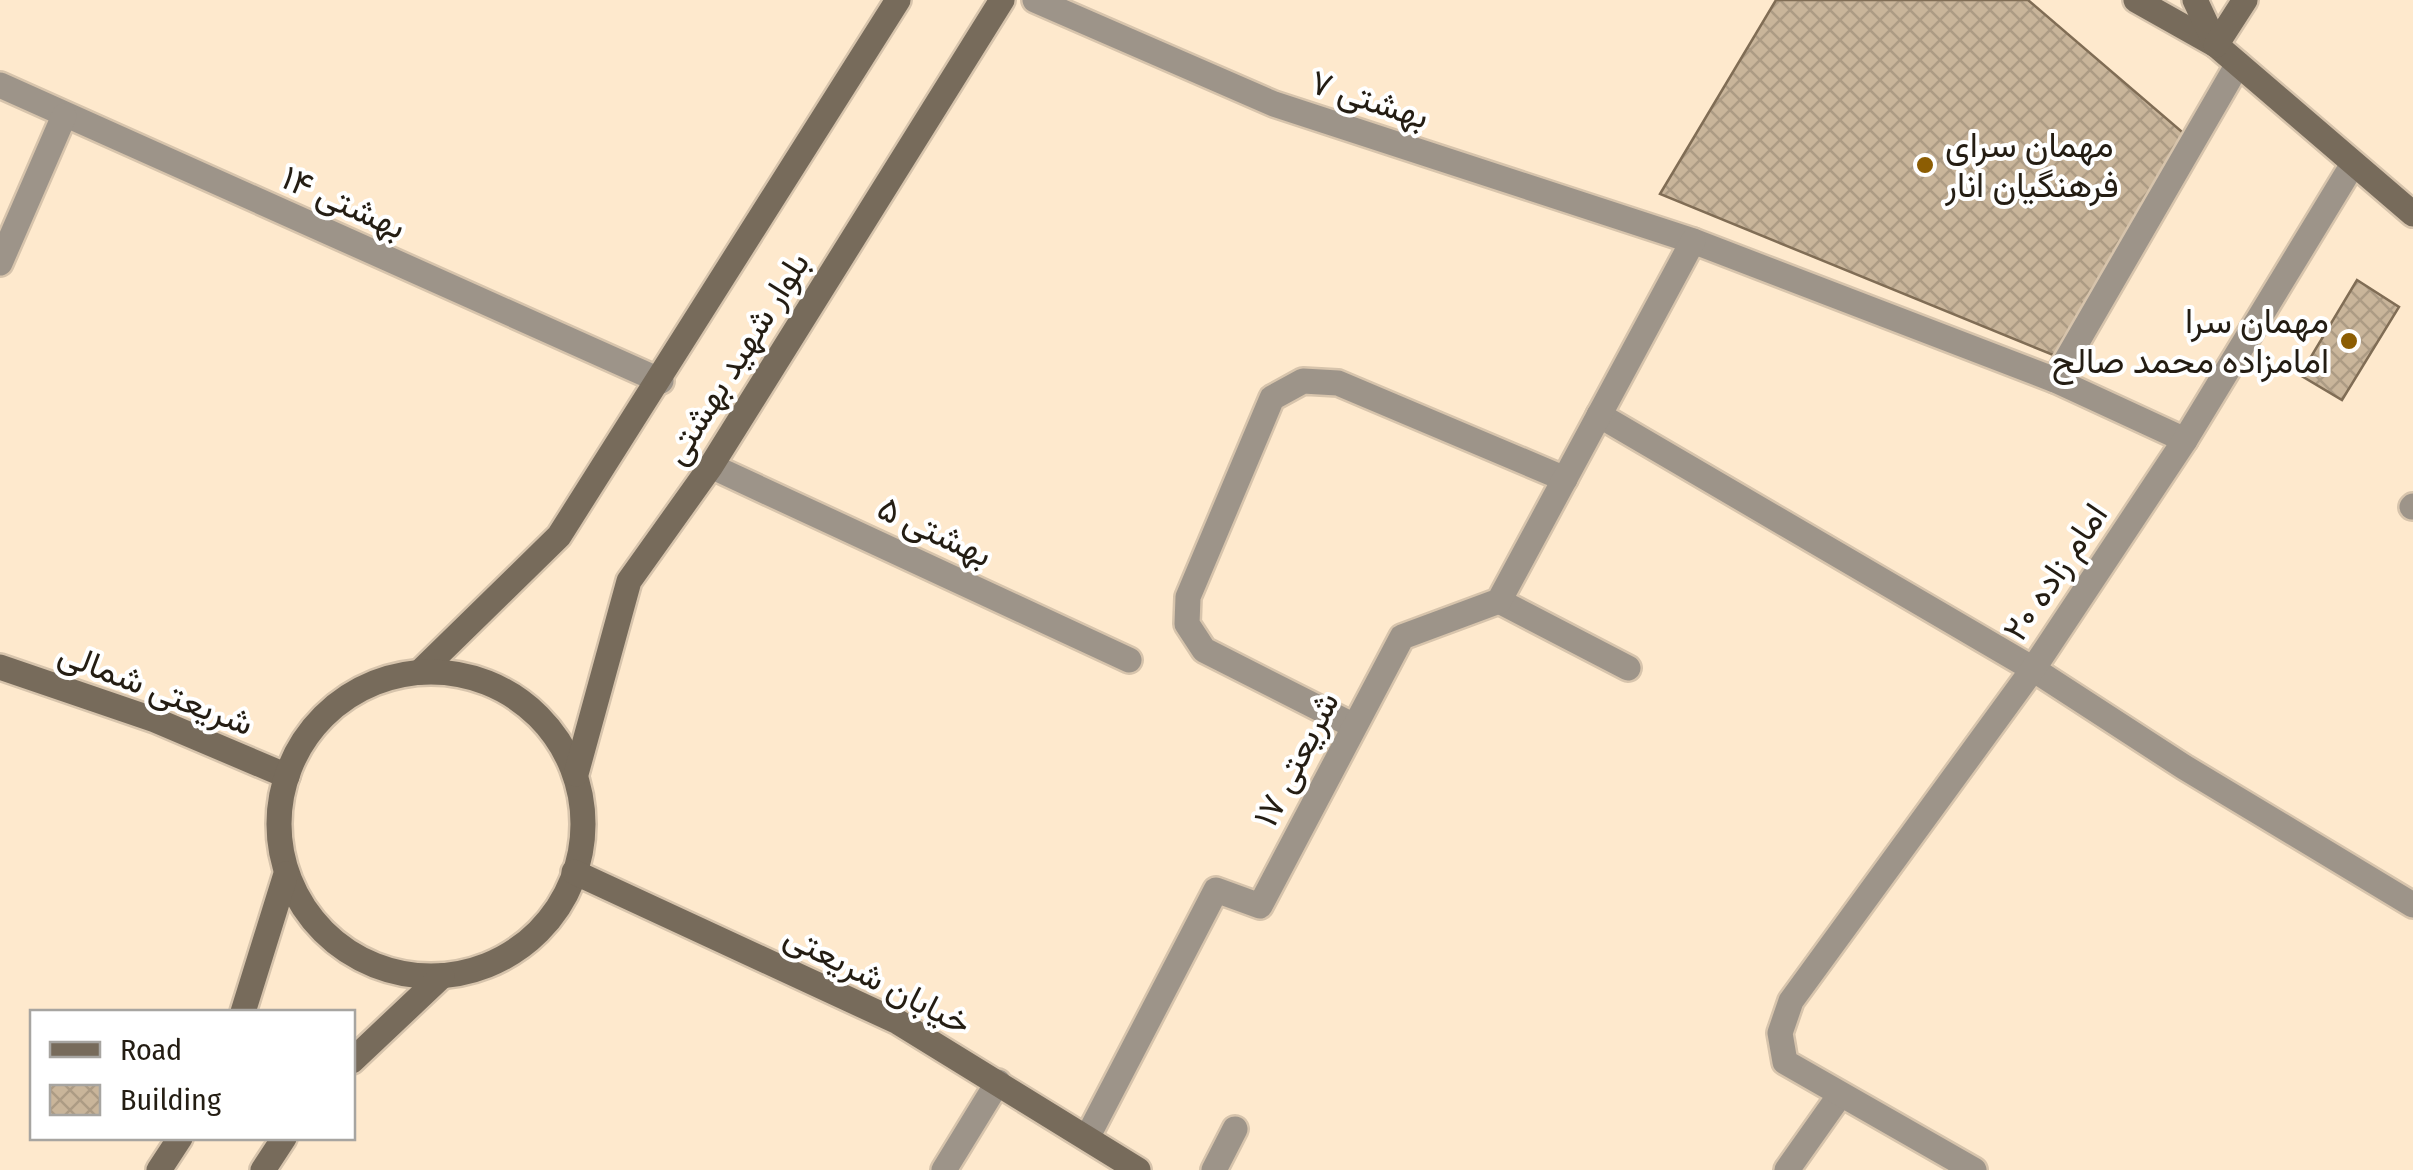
<svg xmlns="http://www.w3.org/2000/svg" width="2413" height="1170" font-family="'Fira Sans Condensed',Vazirmatn,sans-serif">
	<style>
		.building { fill: url(#building-cross-hatch); stroke: #806d55; stroke-width: 2.5 }
		.lines { fill: none; stroke-linecap: round; stroke-linejoin: round }
		.street-casing { stroke: #d7c4ac; stroke-width: 30 }
		.secondary-casing { stroke: #d7c4ac; stroke-width: 30 }
		.street { stroke: #9d9489; stroke-width: 25 }
		.secondary { stroke: #776b5b; stroke-width: 25 }
		.poi-dot { fill: #8c5d03; stroke: #fff; stroke-width: 4 }
		.labels { text-anchor: middle; dominant-baseline: central; stroke-width: 8; stroke-linejoin: round; paint-order: stroke }
		.street-label { font-size: 35px; fill: #241d13; stroke: #fff }
		.poi-label { font-size: 35px; fill: #241d13; stroke: #fff; text-anchor: start }
	</style>
	<defs>
		<pattern id="building-cross-hatch" width="8" height="8" patternUnits="userSpaceOnUse" patternTransform="scale(2.5)"><rect width="8" height="8" fill="#c9b59a"/><path d="M0 0l8 8M0 8l8-8" fill="none" stroke="#ac9b84"/></pattern>
	</defs>
	<rect width="100%" height="100%" fill="#fee9cd"/>
	<g class="building">
		<polygon points="1776,0 2028,0 2188,137 2063,359 1660,194"/>
		<polygon points="2357,280 2399,307 2342,400 2300,375"/>
	</g>
	<g class="lines">
		<g class="street-casing">
			<g id="street">
				<polyline points="1035,0 1274,104 1693,241 2055,380 2185,440"/>
				<polyline points="0,85 661,381"/>
				<polyline points="0,263 64,116"/>
				<polyline points="2055,380 2238,64"/>
				<polyline points="1599,415 2033,669 2184,767 2413,905"/>
				<polyline points="711,466 1129,660"/>
				<polyline points="2412,507 2413,506"/>
				<polyline points="1499,601 1628,668"/>
				<polyline points="1352,725 1204,650 1187,624 1188,597 1272,398 1303,381 1338,383 1565,479"/>
				<polyline points="1088,1136 1216,890 1260,906 1402,637 1499,601 1693,241"/>
				<polyline points="944,1170 998,1082"/>
				<polyline points="1214,1170 1235,1129"/>
				<polyline points="1787,1170 1840,1095"/>
				<polyline points="1974,1170 1785,1062 1780,1033 1791,1001 2033,669 2185,440 2353,164"/>
			</g>
		</g>
		<g class="secondary-casing">
			<g id="secondary">
				<polyline points="2136,0 2216,45 2413,214"/>
				<polyline points="2195,0 2216,45"/>
				<polyline points="2216,45 2245,0"/>
				<polyline points="0,667 155,720 287,776"/>
				<polyline points="420,672 559,536 898,0"/>
				<circle cx="431" cy="824" r="152"/>
				<polyline points="576,774 629,581 711,466 1002,0"/>
				<polyline points="574,872 898,1022 1138,1170"/>
				<polyline points="243,1012 286,874"/>
				<polyline points="352,1061 442,976"/>
				<polyline points="159,1170 180,1138"/>
				<polyline points="263,1170 284,1138"/>
			</g>
		</g>
		<use href="#street" class="street"/>
		<use href="#secondary" class="secondary"/>
	</g>
	<g class="poi-dot">
		<circle cx="1925" cy="165" r="10"/>
		<circle cx="2349" cy="341" r="10"/>
	</g>
	<g class="labels">
		<g class="street-label">
			<text transform="translate(1370 99) rotate(18)">بهشتی ۷</text>
			<text transform="translate(344 202) rotate(24)">بهشتی ۱۴</text>
			<text transform="translate(736 358) rotate(-58)">بلوار شهید بهشتی</text>
			<text transform="translate(935 531) rotate(25)">بهشتی ۵</text>
			<text transform="translate(2055 572) rotate(-56)">امام زاده ۲۰</text>
			<text transform="translate(156 688) rotate(21)">شریعتی شمالی</text>
			<text transform="translate(1296 759) rotate(-63)">شریعتی ۱۷</text>
			<text transform="translate(878 979) rotate(27)">خیابان شریعتی</text>
		</g>
		<g class="poi-label">
			<text x="1945" y="145">مهمان سرای<tspan x="1945" dy="40">فرهنگیان انار</tspan></text>
			<text x="2329" y="321" text-anchor="end">مهمان سرا<tspan x="2329" dy="40">امامزاده محمد صالح</tspan></text>
		</g>
	</g>
	<rect x="30" y="1010" width="325" height="130" fill="#ffffff" stroke="#a7a5a1" stroke-width="2.5"/>
	<rect x="50" y="1042" width="50" height="15" fill="#776b5b" stroke="#a7a5a1" stroke-width="2.5"/>
	<text x="120" y="1060" font-size="30" fill="#241d13">Road</text>
	<rect x="50" y="1085" width="50" height="30" fill="url(#building-cross-hatch)" stroke="#a7a5a1" stroke-width="2.5"/>
	<text x="120" y="1110" font-size="30" fill="#241d13">Building</text>
</svg>
